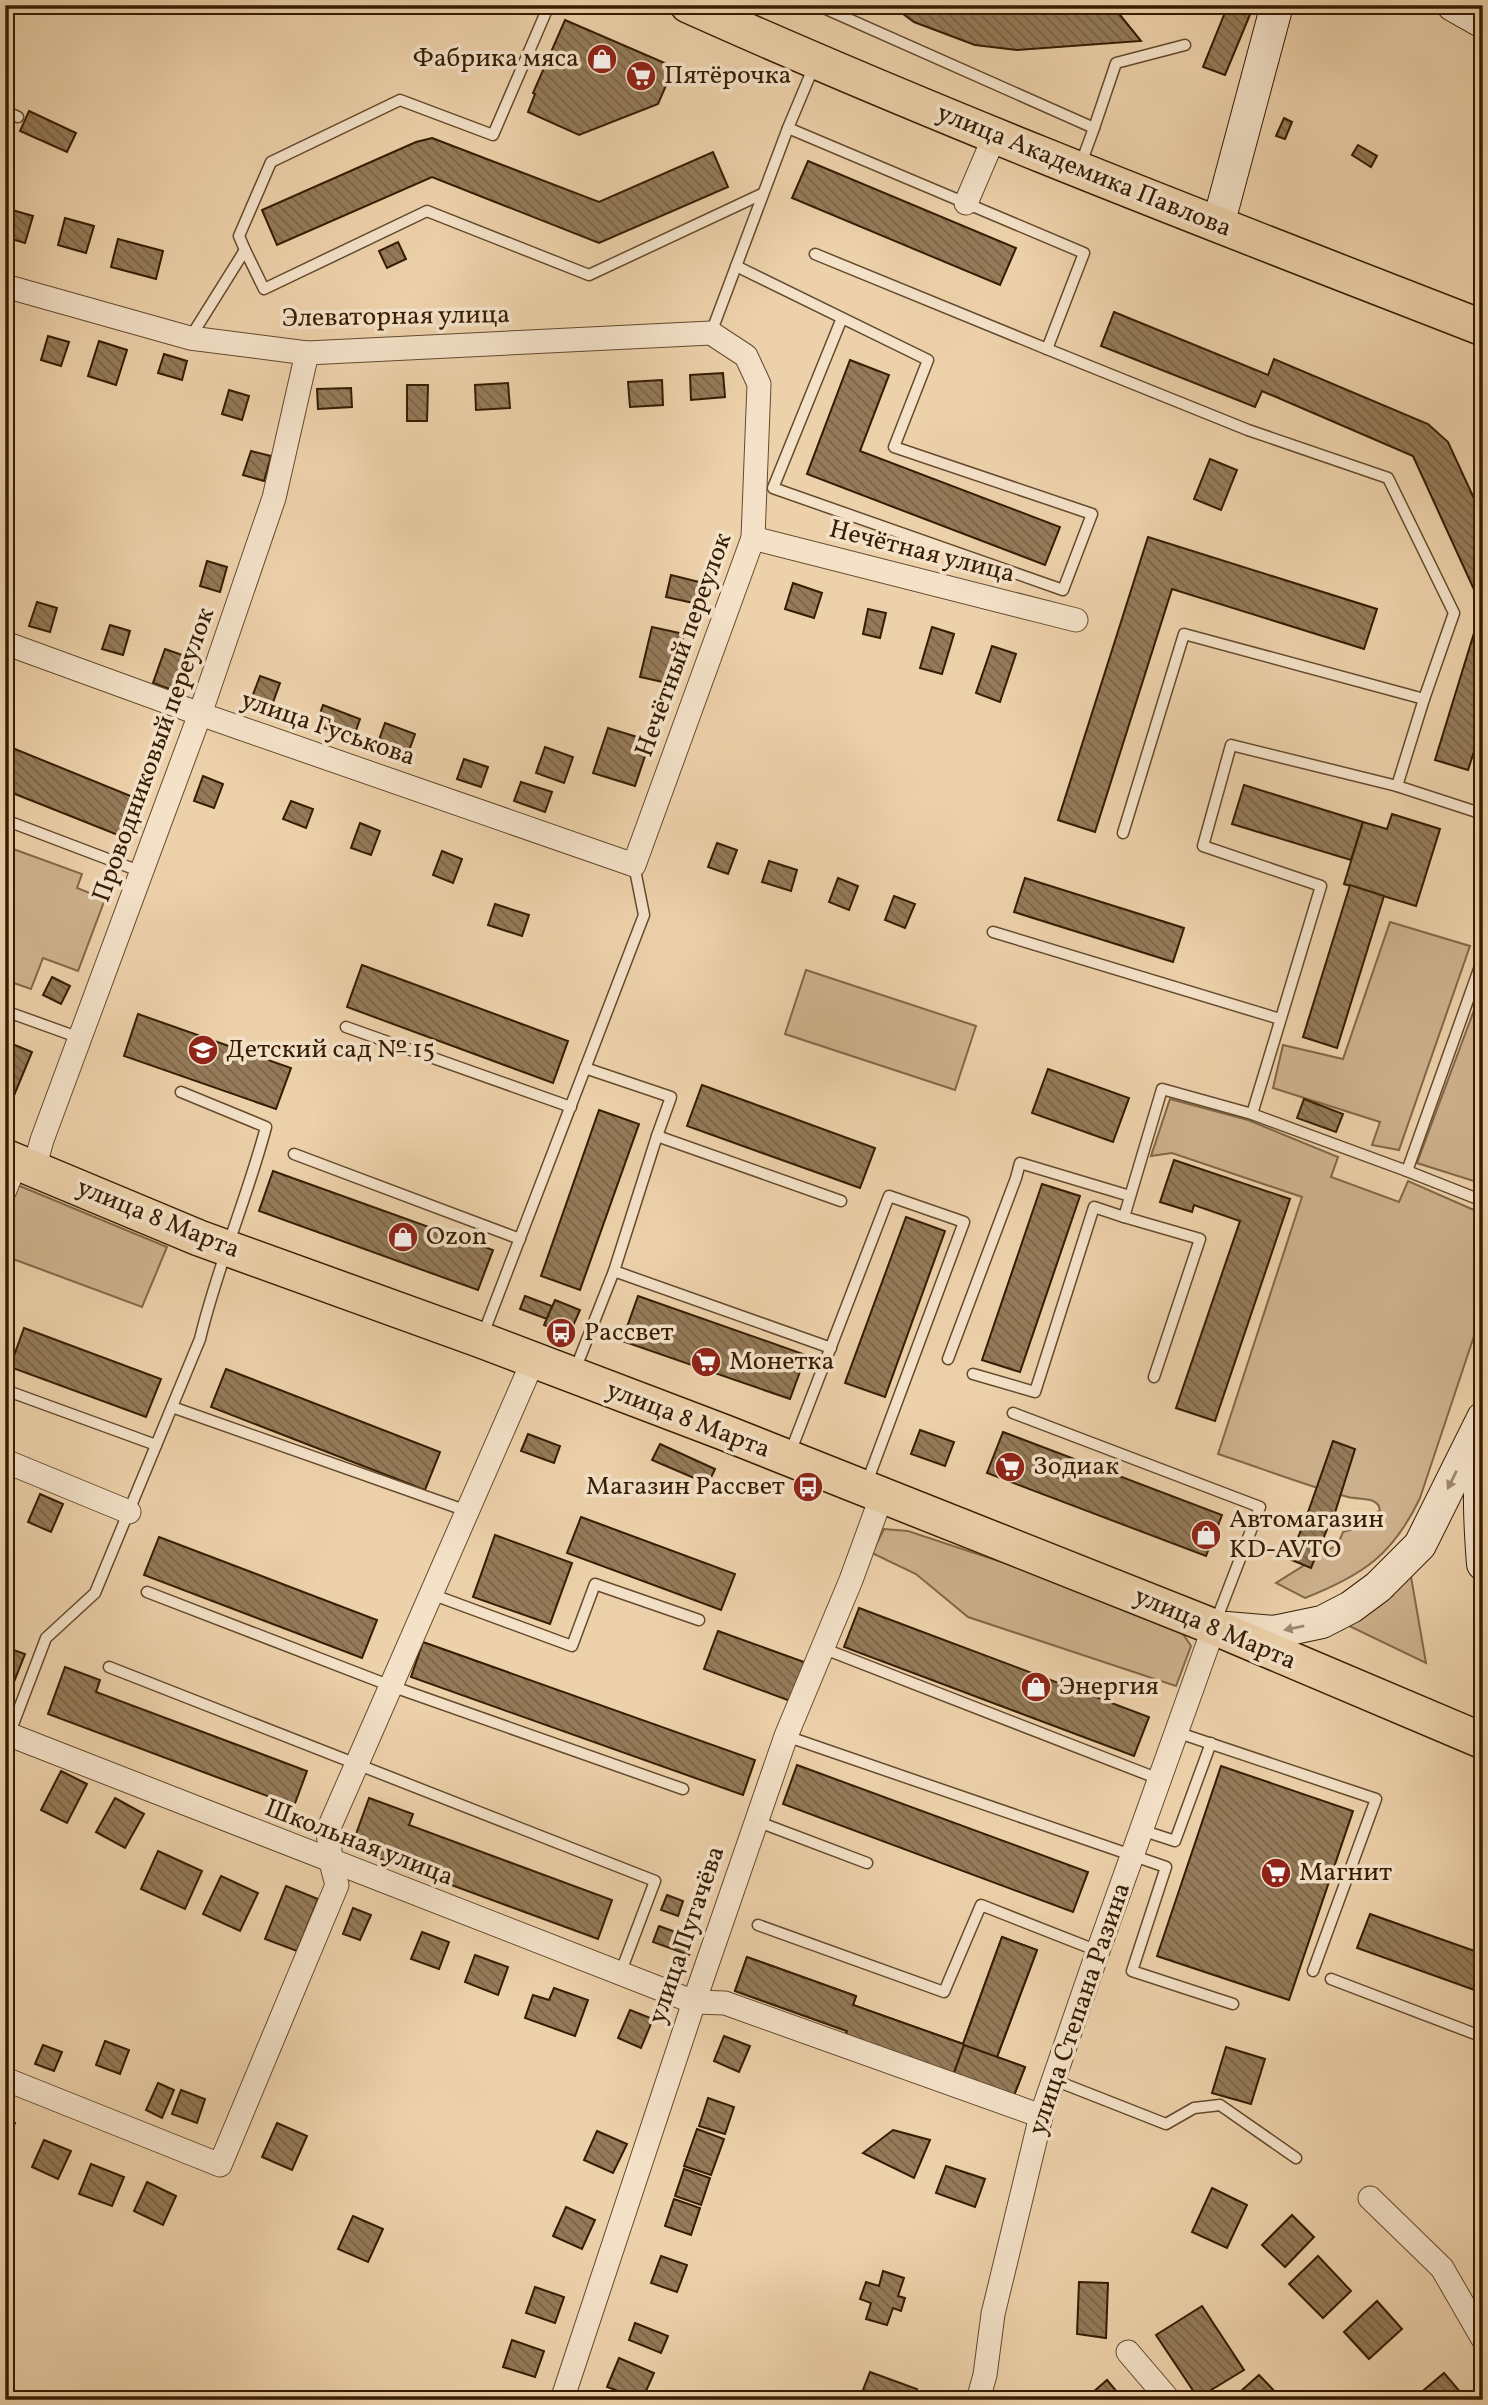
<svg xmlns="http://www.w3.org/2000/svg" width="1488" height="2405" font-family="Vollkorn,serif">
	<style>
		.green { fill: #ceb28d; stroke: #826848; stroke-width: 2 }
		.building { fill: url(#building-back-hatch); stroke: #361d02; stroke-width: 2 }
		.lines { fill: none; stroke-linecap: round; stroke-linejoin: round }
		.lane-casing { stroke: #644a2c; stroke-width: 13 }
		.street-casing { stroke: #644a2c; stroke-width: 25 }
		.secondary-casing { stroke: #361d02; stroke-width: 34 }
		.primary-casing { stroke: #361d02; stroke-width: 38 }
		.lane { stroke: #f3e1c8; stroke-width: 10 }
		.street { stroke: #f3e1c8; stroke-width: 23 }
		.secondary { stroke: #f3e1c8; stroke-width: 32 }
		.primary { stroke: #edd1aa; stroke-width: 35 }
		.oneway { fill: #9e896f }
		.labels { text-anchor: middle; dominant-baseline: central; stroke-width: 7; stroke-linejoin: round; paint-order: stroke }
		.poi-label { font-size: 26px; fill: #361d02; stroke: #f3e1c8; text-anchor: start }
		.street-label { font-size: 26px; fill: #361d02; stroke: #f3e1c8 }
	</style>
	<defs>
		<pattern id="building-back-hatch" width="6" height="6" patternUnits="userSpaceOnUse" patternTransform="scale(1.75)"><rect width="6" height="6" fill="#957b59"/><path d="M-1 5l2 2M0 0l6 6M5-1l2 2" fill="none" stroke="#7a6447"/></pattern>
	</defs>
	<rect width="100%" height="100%" fill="#edd1aa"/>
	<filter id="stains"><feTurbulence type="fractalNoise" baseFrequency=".00286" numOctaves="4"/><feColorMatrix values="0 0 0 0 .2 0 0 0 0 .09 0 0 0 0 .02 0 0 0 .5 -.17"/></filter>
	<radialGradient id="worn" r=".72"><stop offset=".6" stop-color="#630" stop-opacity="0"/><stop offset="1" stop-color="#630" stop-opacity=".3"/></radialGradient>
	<g class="green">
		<polygon points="5,846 82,874 77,888 105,899 78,971 43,958 31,989 5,980"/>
		<polygon points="1390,922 1470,946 1399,1150 1372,1145 1380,1122 1273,1088 1283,1045 1343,1059"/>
		<polygon points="806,970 976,1026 955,1090 785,1034"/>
		<polygon points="1483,986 1483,1184 1417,1163"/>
		<path d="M1170,1099L1248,1120L1338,1157L1331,1177L1399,1202L1408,1181L1483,1214V1309L1420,1498C1393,1555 1363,1575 1305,1598L1276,1583L1338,1544L1343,1532L1359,1527L1380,1510C1378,1496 1359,1500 1348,1497C1304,1485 1261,1468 1218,1454L1302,1197L1172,1153L1151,1156Z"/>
		<polygon points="15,1184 167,1247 142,1307 5,1256 5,1207"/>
		<polygon points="884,1529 908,1531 1173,1619 1191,1646 1176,1686 968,1617 916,1574 872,1553"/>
		<polygon points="1410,1571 1426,1663 1345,1624 1392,1596"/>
	</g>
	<g class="building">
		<polygon points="891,5 1112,5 1141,41 1017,50 975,45 914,22"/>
		<polygon points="1228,5 1254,5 1225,75 1203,67"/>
		<polygon points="565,20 674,67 658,104 579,135 528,112 535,94 533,93"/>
		<polygon points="29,111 76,133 67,152 20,131"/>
		<polygon points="1284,118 1292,122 1285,139 1276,136"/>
		<polygon points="432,138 599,202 713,152 728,187 599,243 432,177 277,245 262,210 416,142"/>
		<polygon points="1358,145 1377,156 1371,167 1352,155"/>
		<polygon points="808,161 1016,248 1000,285 792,198"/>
		<polygon points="5,208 33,216 25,243 5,237"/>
		<polygon points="65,218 94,226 86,253 58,245"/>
		<polygon points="118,239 163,251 156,279 111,267"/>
		<polygon points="398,242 406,259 387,268 379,251"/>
		<polygon points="1114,312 1268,375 1274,359 1428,424 1448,442 1483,518 1483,724 1468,770 1435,760 1482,607 1413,456 1262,391 1255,407 1101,346"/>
		<polygon points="48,336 69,342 61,366 41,360"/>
		<polygon points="99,341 127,350 116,385 88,376"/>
		<polygon points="164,354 187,361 182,380 158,373"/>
		<polygon points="850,360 889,375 860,451 1060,527 1045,565 807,474"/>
		<polygon points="723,373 725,397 691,400 690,375"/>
		<polygon points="662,380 663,405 630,407 628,382"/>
		<polygon points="508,383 510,408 476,410 475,385"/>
		<polygon points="407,385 428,385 427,421 407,421"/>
		<polygon points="351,388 352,407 318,409 317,389"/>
		<polygon points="229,390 249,396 242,420 222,414"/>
		<polygon points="251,451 271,456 264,481 243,475"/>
		<polygon points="1210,459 1237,470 1221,510 1194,499"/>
		<polygon points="1148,537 1377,609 1364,649 1172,589 1095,832 1058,820"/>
		<polygon points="207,561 227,567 220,592 200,586"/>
		<polygon points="671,575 703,583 698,604 666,597"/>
		<polygon points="793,583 822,593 814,618 785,609"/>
		<polygon points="37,602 57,608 50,632 29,626"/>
		<polygon points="868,609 886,613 880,638 863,634"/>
		<polygon points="110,625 130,631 123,655 102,649"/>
		<polygon points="652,627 684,634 672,684 640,677"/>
		<polygon points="932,627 954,634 942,674 920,668"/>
		<polygon points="992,646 1016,654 1000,702 976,693"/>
		<polygon points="165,649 188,657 175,691 153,683"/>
		<polygon points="260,676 280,683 271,708 251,700"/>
		<polygon points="323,705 360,719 353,739 316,725"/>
		<polygon points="385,723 415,734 406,759 376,748"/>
		<polygon points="608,728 650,741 635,786 593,773"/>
		<polygon points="5,745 143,801 128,839 5,790"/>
		<polygon points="545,747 573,757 564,783 536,773"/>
		<polygon points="464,759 488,767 481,787 457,779"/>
		<polygon points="203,776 223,784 214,808 194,801"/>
		<polygon points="521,782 552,792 545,812 514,801"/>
		<polygon points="1244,785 1363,822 1351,860 1232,824"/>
		<polygon points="291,801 313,809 306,828 283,819"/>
		<polygon points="1392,814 1440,829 1416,906 1344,884 1363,822 1387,829"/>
		<polygon points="360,823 380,831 371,855 351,848"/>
		<polygon points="717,843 737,850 728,874 708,867"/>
		<polygon points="442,851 462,859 453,883 433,875"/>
		<polygon points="769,861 797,870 791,891 762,882"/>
		<polygon points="838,878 858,886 849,910 829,902"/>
		<polygon points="1025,878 1184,928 1173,962 1014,912"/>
		<polygon points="1350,885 1384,896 1337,1048 1303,1037"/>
		<polygon points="894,896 915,904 905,928 885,920"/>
		<polygon points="495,904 529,915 522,936 488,925"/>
		<polygon points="362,965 568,1041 553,1083 347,1007"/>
		<polygon points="52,977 70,986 61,1004 43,995"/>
		<polygon points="138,1014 291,1068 276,1109 124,1056"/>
		<polygon points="5,1041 32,1052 8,1110 5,1109"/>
		<polygon points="1048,1069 1129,1098 1113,1142 1032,1113"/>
		<polygon points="702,1085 875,1148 860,1188 687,1126"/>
		<polygon points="1304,1099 1343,1114 1336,1132 1297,1118"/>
		<polygon points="599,1110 639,1124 580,1290 541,1276"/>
		<polygon points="1174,1160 1290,1199 1215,1421 1176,1408 1240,1221 1194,1205 1192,1212 1160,1202"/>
		<polygon points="273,1171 493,1250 478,1290 259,1211"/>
		<polygon points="1042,1184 1080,1196 1020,1372 982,1360"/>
		<polygon points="906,1217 945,1231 885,1397 845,1383"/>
		<polygon points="525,1296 552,1306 547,1319 520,1309"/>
		<polygon points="638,1296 806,1355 790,1399 622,1341"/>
		<polygon points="555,1300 580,1310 569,1335 544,1325"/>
		<polygon points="24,1328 161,1379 146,1417 10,1367"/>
		<polygon points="226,1369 440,1452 425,1490 211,1407"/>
		<polygon points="920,1430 954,1442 945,1466 911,1454"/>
		<polygon points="1003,1432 1222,1515 1206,1556 987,1473"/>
		<polygon points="528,1434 560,1446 554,1463 521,1451"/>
		<polygon points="1333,1441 1355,1449 1332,1522 1307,1515"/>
		<polygon points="660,1444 715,1469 708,1484 652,1460"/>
		<polygon points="40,1494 63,1504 51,1532 28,1522"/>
		<polygon points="581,1517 735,1574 721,1610 567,1553"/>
		<polygon points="1306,1518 1328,1527 1311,1568 1289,1559"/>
		<polygon points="495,1535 572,1563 550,1624 473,1597"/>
		<polygon points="159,1537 377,1620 362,1658 144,1575"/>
		<polygon points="859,1608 1149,1717 1134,1756 844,1647"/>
		<polygon points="718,1631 807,1663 793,1702 704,1669"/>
		<polygon points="423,1642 755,1760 743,1795 411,1677"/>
		<polygon points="5,1647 25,1654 8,1697 5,1696"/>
		<polygon points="65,1667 100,1680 96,1692 307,1771 294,1806 48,1714"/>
		<polygon points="797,1765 1088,1872 1073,1912 783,1804"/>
		<polygon points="1221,1766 1353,1811 1289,2000 1157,1956"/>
		<polygon points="61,1771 87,1784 67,1823 41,1810"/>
		<polygon points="115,1798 144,1814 125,1848 96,1832"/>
		<polygon points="369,1798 413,1814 409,1825 612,1900 598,1939 351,1848"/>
		<polygon points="158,1851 202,1871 185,1909 141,1889"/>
		<polygon points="221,1876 258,1893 240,1931 203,1914"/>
		<polygon points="286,1886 318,1899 297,1951 265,1939"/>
		<polygon points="667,1895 683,1901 678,1916 661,1910"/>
		<polygon points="353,1908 371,1915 360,1940 343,1934"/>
		<polygon points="1370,1914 1483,1954 1483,1993 1357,1948"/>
		<polygon points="659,1926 695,1939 689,1955 653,1942"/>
		<polygon points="422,1932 449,1942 439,1969 411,1959"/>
		<polygon points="1002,1937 1037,1950 997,2057 964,2045 951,2081 843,2042 847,2031 735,1991 747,1957 856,1996 853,2005 963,2044"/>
		<polygon points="1002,1937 1037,1950 997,2057 1025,2067 1011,2103 843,2042 847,2031 735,1991 747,1957 856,1996 853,2005 963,2044"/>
		<polygon points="475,1955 508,1967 498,1995 465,1982"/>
		<polygon points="554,1988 588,2000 575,2036 525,2018 533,1995 549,2000"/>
		<polygon points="630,2010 653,2019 641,2048 618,2038"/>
		<polygon points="724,2036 750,2046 739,2072 714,2061"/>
		<polygon points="105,2041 129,2050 120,2074 96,2065"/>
		<polygon points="43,2045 62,2052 54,2071 35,2064"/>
		<polygon points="964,2045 1025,2067 1011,2103 951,2081"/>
		<polygon points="1226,2047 1265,2059 1251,2104 1212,2093"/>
		<polygon points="158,2083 174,2090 162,2118 146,2110"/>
		<polygon points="181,2090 205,2099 197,2123 172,2114"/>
		<polygon points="708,2098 734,2107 725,2134 699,2126"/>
		<polygon points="5,2118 15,2123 5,2143"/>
		<polygon points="277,2123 307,2136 292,2170 262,2157"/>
		<polygon points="697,2129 724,2139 711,2175 684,2166"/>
		<polygon points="893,2130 930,2140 914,2178 863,2153"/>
		<polygon points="597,2131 627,2144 613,2173 584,2160"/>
		<polygon points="44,2140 71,2151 58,2179 32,2167"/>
		<polygon points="91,2164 124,2177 112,2206 79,2194"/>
		<polygon points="946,2166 985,2179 975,2207 936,2193"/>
		<polygon points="684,2169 710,2178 701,2205 675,2196"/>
		<polygon points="147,2182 176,2196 163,2225 134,2211"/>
		<polygon points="1212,2188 1247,2205 1227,2248 1192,2232"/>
		<polygon points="674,2199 700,2208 691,2235 665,2226"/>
		<polygon points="566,2207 595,2220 582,2249 553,2236"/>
		<polygon points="1292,2215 1314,2237 1285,2267 1262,2245"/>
		<polygon points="353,2216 383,2229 368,2262 338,2249"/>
		<polygon points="661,2256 687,2265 677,2292 651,2283"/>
		<polygon points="1318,2256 1351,2291 1323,2318 1289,2284"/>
		<polygon points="883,2271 904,2278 898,2296 905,2298 901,2311 893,2308 887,2325 866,2319 871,2303 860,2299 866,2282 879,2286"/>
		<polygon points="1079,2282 1108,2283 1106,2338 1077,2334"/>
		<polygon points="535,2287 564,2297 555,2323 526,2313"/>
		<polygon points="1377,2301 1402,2329 1369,2359 1344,2332"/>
		<polygon points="1202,2306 1244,2370 1198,2398 1156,2335"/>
		<polygon points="635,2323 668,2336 661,2353 629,2340"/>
		<polygon points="512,2340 544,2351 535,2377 503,2367"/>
		<polygon points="619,2358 654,2373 642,2400 607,2387"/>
		<polygon points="870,2372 917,2389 913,2400 881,2400 882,2397 863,2390"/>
		<polygon points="1444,2373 1467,2400 1412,2400"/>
		<polygon points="1259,2375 1283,2400 1231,2400"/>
		<polygon points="1107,2380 1122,2398 1120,2400 1084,2400"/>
	</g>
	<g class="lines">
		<g class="lane-casing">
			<g id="lane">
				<polyline points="817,5 1094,128 1080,166"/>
				<polyline points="5,111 18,117"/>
				<polyline points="788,128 814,66"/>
				<polyline points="1094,128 1116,63 1185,45"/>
				<polyline points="245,250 239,236 271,162 400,100 493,135 549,5"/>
				<polyline points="736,266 928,360 894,447 1092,514 1063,590 773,488 842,318"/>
				<polyline points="711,333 788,128 1084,253 1047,349 815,254"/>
				<polyline points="190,338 245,250 264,289 427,211 589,275 762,194"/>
				<polyline points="1047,349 1248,430 1388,478 1454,613 1424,699"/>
				<polyline points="1397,786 1483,814"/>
				<polyline points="5,820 142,872"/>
				<polyline points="1123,833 1184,634 1424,699 1397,786 1231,745 1203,846 1321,886 1252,1114 1162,1089 1124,1217 1200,1239 1154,1377"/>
				<polyline points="993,932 1280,1019"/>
				<polyline points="5,1011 80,1038"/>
				<polyline points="346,1027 571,1107"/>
				<polyline points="585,1068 671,1097 657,1136"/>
				<polyline points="1252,1114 1407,1171 1483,1201"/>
				<polyline points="294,1154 520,1239"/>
				<polyline points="1407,1171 1483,958"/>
				<polyline points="614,1271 657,1136 841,1201"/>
				<polyline points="482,1337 644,915 634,865"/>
				<polyline points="948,1359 1016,1178 1020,1163 1130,1196"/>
				<polyline points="575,1370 614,1271 831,1348"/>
				<polyline points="973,1374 1035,1392 1094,1207 1124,1217"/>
				<polyline points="5,1390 156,1445"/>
				<polyline points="172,1407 467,1511"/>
				<polyline points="1013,1413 1260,1507 1216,1621"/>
				<polyline points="790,1453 889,1196 964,1222 866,1485"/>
				<polyline points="147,1592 391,1686 683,1789"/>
				<polyline points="431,1594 572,1646 595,1584 699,1620"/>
				<polyline points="822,1648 1159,1779"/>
				<polyline points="109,1667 655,1881 620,1974"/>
				<polyline points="1176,1732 1376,1799 1313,1971"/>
				<path d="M9,1735L46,1638L95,1593L200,1339C217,1267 247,1199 266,1127L181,1092"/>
				<polyline points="786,1736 1166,1867 1132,1971 1233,2004"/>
				<polyline points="756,1821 867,1863"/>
				<polyline points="1141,1830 1175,1841 1211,1743"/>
				<polyline points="758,1925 944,1992 981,1905 1098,1951"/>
				<polyline points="1331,1979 1483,2037"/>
				<polyline points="1054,2080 1166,2124 1194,2108 1220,2105 1296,2158"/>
			</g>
		</g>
		<g class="street-casing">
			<g id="street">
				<polyline points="966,203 995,135"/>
				<polyline points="5,286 190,338 307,353 711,333 746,356 759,384 753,538 634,865 200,714 5,643"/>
				<polyline points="753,538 1076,620"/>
				<polyline points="34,1169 42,1140 200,714 274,498 307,353"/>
				<polyline points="5,1190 16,1162"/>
				<polyline points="5,1461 129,1512"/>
				<polyline points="5,1733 694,2002 725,2003 1041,2116"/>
				<polyline points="5,2079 220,2165 337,1885 331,1862 328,1830 533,1361"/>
				<polyline points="1370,2198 1442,2268 1483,2339"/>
				<polyline points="1128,2352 1169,2400"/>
				<polyline points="562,2400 694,2002 786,1736 851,1580 882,1495"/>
				<polyline points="978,2400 985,2375 993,2314 1041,2116 1098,1951 1214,1627"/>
			</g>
		</g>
		<g class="secondary-casing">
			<g id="secondary">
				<polyline points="1453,5 1483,22"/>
				<polyline points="1218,225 1277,5"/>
				<path d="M1483,1447C1478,1486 1480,1525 1483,1564"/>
				<polyline points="1227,1628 1274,1632 1322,1622 1351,1607 1378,1587 1420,1545 1483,1418"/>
			</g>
		</g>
		<g class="primary-casing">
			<g id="primary">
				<path d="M688,5C949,122 1216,224 1483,328"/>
				<polyline points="5,1157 199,1238 481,1340 723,1432 1214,1627 1483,1741"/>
			</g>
		</g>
		<use href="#lane" class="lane"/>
		<use href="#street" class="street"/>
		<use href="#secondary" class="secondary"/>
		<use href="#primary" class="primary"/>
	</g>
	<defs><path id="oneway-solid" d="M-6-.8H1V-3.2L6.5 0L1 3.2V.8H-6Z" transform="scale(1.75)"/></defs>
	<g class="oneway">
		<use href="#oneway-solid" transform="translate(1452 1480) rotate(116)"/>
		<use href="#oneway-solid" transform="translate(1294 1628) rotate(168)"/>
	</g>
	<defs>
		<g id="shop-disc" transform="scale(1.575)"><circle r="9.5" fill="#8f2418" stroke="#f3e1c8"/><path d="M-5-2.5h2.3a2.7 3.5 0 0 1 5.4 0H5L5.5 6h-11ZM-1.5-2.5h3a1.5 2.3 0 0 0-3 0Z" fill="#fff"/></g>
		<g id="supermarket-disc" transform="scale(1.575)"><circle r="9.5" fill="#8f2418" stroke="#f3e1c8"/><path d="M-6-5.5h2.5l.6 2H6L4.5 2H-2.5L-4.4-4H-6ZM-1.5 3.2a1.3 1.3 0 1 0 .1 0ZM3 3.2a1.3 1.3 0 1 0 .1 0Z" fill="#fff"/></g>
		<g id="school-disc" transform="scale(1.575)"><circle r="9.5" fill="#8f2418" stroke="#f3e1c8"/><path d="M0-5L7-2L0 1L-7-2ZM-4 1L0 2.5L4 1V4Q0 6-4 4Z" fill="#fff"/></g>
		<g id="bus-disc" transform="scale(1.575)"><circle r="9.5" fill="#8f2418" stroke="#f3e1c8"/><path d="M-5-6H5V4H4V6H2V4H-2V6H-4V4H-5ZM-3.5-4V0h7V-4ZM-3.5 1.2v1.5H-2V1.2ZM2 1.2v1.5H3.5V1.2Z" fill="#fff"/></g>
	</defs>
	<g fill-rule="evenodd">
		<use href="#shop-disc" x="602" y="59"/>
		<use href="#supermarket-disc" x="641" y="76"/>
		<use href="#school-disc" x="203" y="1050"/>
		<use href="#shop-disc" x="403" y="1237"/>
		<use href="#bus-disc" x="561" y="1333"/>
		<use href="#supermarket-disc" x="706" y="1362"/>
		<use href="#supermarket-disc" x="1010" y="1467"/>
		<use href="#bus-disc" x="808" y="1487"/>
		<use href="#shop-disc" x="1206" y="1535"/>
		<use href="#shop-disc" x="1036" y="1687"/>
		<use href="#supermarket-disc" x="1276" y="1873"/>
	</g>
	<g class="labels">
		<g class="poi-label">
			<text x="579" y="59" text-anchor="end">Фабрика мяса</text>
			<text x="664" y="76">Пятёрочка</text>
			<text x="226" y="1050">Детский сад № 15</text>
			<text x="426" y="1237">Ozon</text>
			<text x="584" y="1333">Рассвет</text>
			<text x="729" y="1362">Монетка</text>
			<text x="1033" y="1467">Зодиак</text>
			<text x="785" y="1487" text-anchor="end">Магазин Рассвет</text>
			<text x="1229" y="1520">Автомагазин<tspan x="1229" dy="30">KD-AVTO</tspan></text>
			<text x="1059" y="1687">Энергия</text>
			<text x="1299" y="1873">Магнит</text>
		</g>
		<g class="street-label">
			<text transform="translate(1084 171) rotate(22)">улица Академика Павлова</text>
			<text transform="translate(396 317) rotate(-1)">Элеваторная улица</text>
			<text transform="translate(922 552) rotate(14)">Нечётная улица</text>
			<text transform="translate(684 645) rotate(-70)">Нечётный переулок</text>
			<text transform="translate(328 729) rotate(19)">улица Гуськова</text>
			<text transform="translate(154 755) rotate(-70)">Проводниковый переулок</text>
			<text transform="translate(158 1219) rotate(22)">улица 8 Марта</text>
			<text transform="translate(688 1420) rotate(21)">улица 8 Марта</text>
			<text transform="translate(1215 1629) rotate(23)">улица 8 Марта</text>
			<text transform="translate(359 1843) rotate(21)">Школьная улица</text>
			<text transform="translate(687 1935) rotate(-71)">улица Пугачёва</text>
			<text transform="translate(1080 2009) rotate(-71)">улица Степана Разина</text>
		</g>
	</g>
	<rect width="1488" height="2405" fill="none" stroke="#edd1aa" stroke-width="28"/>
	<rect x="7" y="7" width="1474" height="2391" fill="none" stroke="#361d02" stroke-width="3.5"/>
	<rect x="14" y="14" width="1460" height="2377" fill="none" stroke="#361d02" stroke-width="2"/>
	<rect width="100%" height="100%" filter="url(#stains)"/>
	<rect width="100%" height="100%" fill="url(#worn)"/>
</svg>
